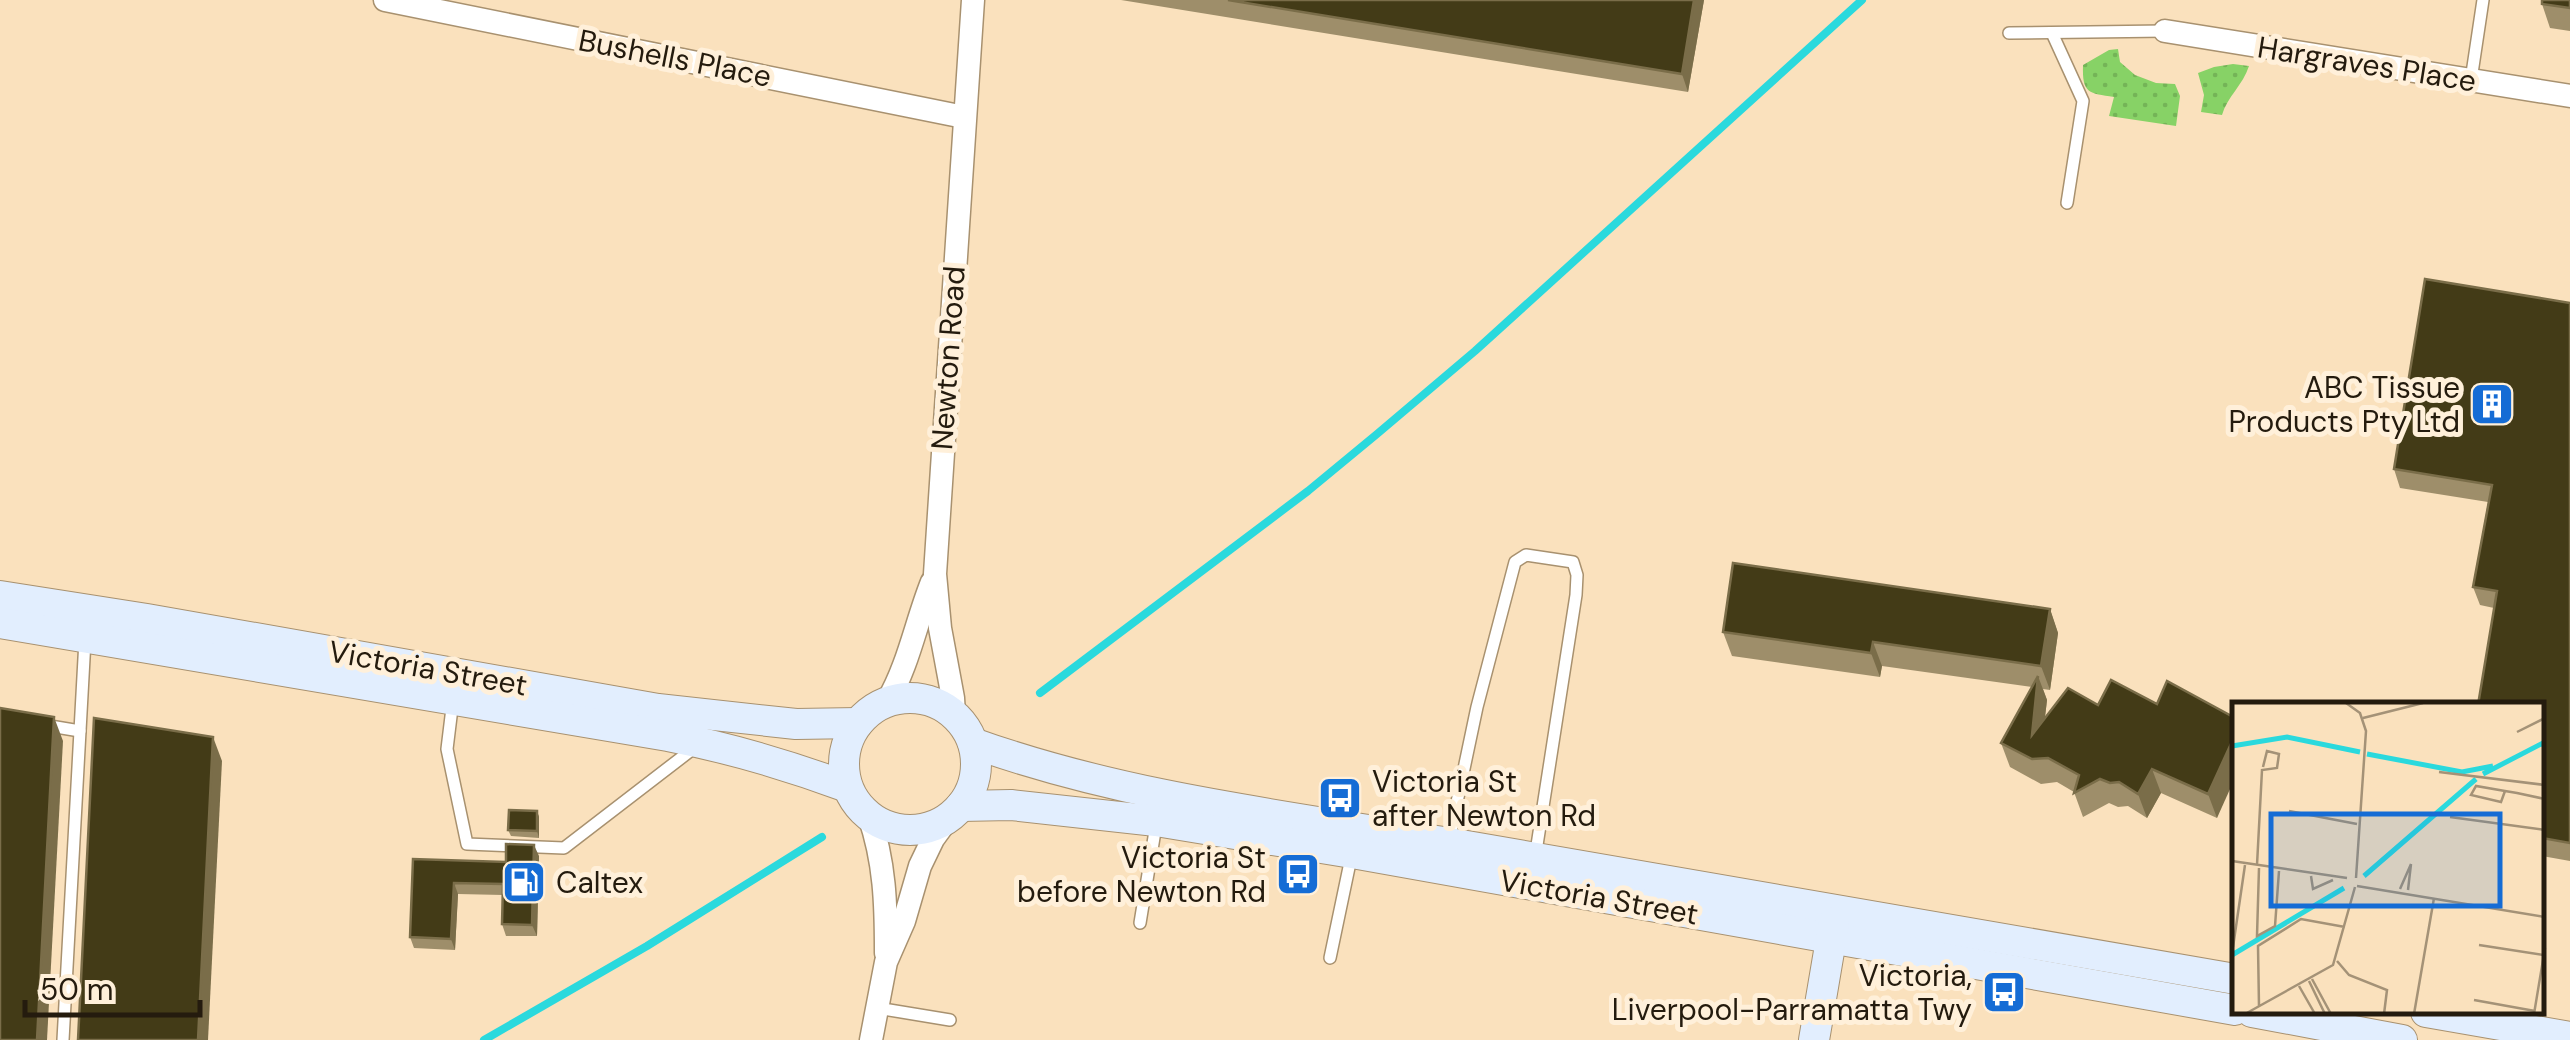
<svg xmlns="http://www.w3.org/2000/svg" width="2570" height="1040" viewBox="0 0 2570 1040" font-family="'DM Sans',sans-serif">
<style>
.grass{fill:url(#grass-dots)}
.lines{fill:none;stroke-linecap:round;stroke-linejoin:round}
.stream{stroke:#2ad9dd;stroke-width:8}
.lane-casing{stroke:#a8916f;stroke-width:14}
.street-casing{stroke:#a8916f;stroke-width:25}
.secondary-casing{stroke:#a8916f;stroke-width:32}
.lane{stroke:#fff;stroke-width:11}
.street{stroke:#fff;stroke-width:22}
.secondary{stroke:#e2eefe;stroke-width:30}
.wall{fill:#9e8e6a}
.shaded-wall{fill:#7a6d49}
.building{fill:#433b17;stroke:#7a6d49;stroke-width:2.5}
.labels{text-anchor:middle;dominant-baseline:central;stroke-width:10;stroke-linejoin:round;paint-order:stroke}
.street-label{font-size:30px;fill:#241b0e;stroke:#fff0da}
.poi-label{font-size:30px;fill:#241b0e;stroke:#fff0da;text-anchor:end}
.inset-river{fill:none;stroke:#2ad9dd;stroke-width:5}
.inset-road{fill:none;stroke:#a49277;stroke-width:2.5}
.view{fill:#156cd5;fill-opacity:0.15;stroke:#156cd5;stroke-width:5}
.inset-edge{fill:none;stroke:#241b0e;stroke-width:5}
</style>
<defs>
<pattern id="grass-dots" width="8" height="8" patternUnits="userSpaceOnUse" patternTransform="scale(2.5)"><rect width="8" height="8" fill="#87d266"/><path d="M2 2h.1M6 6h.1" fill="none" stroke="#74b457" stroke-width="1.8" stroke-linecap="round"/></pattern>
</defs>
<rect width="100%" height="100%" fill="#fae1bd"/>
<g class="grass">
<path d="M2118,49L2120,62L2135,75L2156,83L2175,84L2180,96L2176,126L2109,116L2114,97C2089,93 2082,94 2083,65L2109,50Z"/>
<path d="M2233,64L2249,66C2243,85 2227,97 2222,115L2201,112L2204,95L2198,73L2214,67Z"/>
</g>
<g class="lines">
<g class="stream">
<polyline points="1040,693 1308,491 1377,434 1475,351 1862,0"/>
<polyline points="484,1040 647,946 822,837"/>
</g>
<g class="lane-casing">
<g id="lane">
<polyline points="2009,33 2165,31"/>
<polyline points="2052,33 2083,101 2067,203"/>
<polyline points="2471,80 2483,0"/>
<polyline points="453,700 447,749 467,844 564,848 694,748"/>
<polyline points="44,725 80,731"/>
<polyline points="1449,840 1477,707 1515,562 1526,555 1573,562 1577,575 1576,595 1535,858"/>
<polyline points="1140,923 1156,825"/>
<polyline points="1330,958 1352,853"/>
<polyline points="877,1008 950,1020"/>
<polyline points="63,1040 85,640"/>
</g>
</g>
<g class="street-casing">
<g id="street">
<polyline points="385,0 964,117"/>
<polyline points="2165,31 2570,96"/>
<path d="M887,702C909,664 916,622 932,582"/>
<polyline points="954,715 953,698 940,628 935,574 973,0"/>
<path d="M869,816C885,862 886,905 886,953"/>
<polyline points="871,1040 886,962 904,921 920,866 933,839 949,817"/>
</g>
</g>
<g class="secondary-casing">
<g id="secondary">
<polyline points="0,596 147,619 658,709 796,724 858,723"/>
<path d="M0,623L668,736C730,748 788,765 847,787"/>
<circle cx="910" cy="764" r="66"/>
<path d="M973,743C1129,799 1297,817 1461,845C1719,889 1977,933 2235,979"/>
<polyline points="961,806 1011,805 1156,821 1352,853 2235,1010"/>
<polyline points="2252,1012 2402,1040"/>
<polyline points="2426,1012 2570,1037"/>
<polyline points="1814,1040 1834,922"/>
</g>
</g>
<use href="#lane" class="lane"/>
<use href="#street" class="street"/>
<use href="#secondary" class="secondary"/>
</g>
<g class="wall">
<polygon points="1121,0 1704,0 1688,92"/>
<polygon points="2570,0 2570,31 2550,28 2542,4"/>
<polygon points="2570,303 2570,861 2542,856 2542,705 2494,608 2480,605 2473,587 2488,502 2400,488 2394,469"/>
<polygon points="2050,609 2058,633 2050,690 2043,689 2047,700 2045,717 2098,705 2157,704 2235,718 2217,818 2161,793 2147,818 2128,806 2118,807 2109,803 2083,817 2074,792 2057,782 2041,784 2010,767 2001,743 2032,687 1882,666 1880,677 1732,656 1723,632"/>
<polygon points="537,811 539,817 539,838 511,836 508,830"/>
<polygon points="539,856 537,936 506,936 502,924 503,895 458,894 455,950 414,948 410,937 413,859 506,862"/>
</g>
<g class="shaded-wall">
<polygon points="1694,0 1704,0 1688,92 1682,74"/>
<polygon points="2050,609 2058,633 2050,690 2041,666"/>
<polygon points="1873,642 1882,666 1880,677 1871,653"/>
<polygon points="2038,676 2047,700 2040,759 2032,735"/>
<polygon points="54,717 63,741 47,1040 37,1040"/>
<polygon points="2235,735 2235,778 2217,818 2208,794"/>
<polygon points="213,737 222,761 208,1040 198,1040"/>
<polygon points="2152,769 2161,793 2147,818 2138,794"/>
<polygon points="537,811 539,817 539,838 537,831"/>
<polygon points="534,845 539,856 537,936 532,925"/>
<polygon points="454,883 458,894 455,950 451,939"/>
</g>
<g class="building">
<polygon points="1228,0 1694,0 1682,74"/>
<polygon points="2542,0 2570,0 2570,8 2542,4"/>
<polygon points="2425,279 2570,303 2570,843 2542,838 2542,705 2478,705 2497,591 2473,587 2492,485 2394,469"/>
<polygon points="1733,563 2050,609 2041,666 1873,642 1871,653 1723,632"/>
<polygon points="2038,676 2032,735 2068,688 2098,705 2111,680 2157,704 2167,681 2235,718 2235,735 2208,794 2152,769 2138,794 2119,782 2110,783 2100,779 2074,793 2079,775 2048,758 2032,759 2001,743"/>
<polygon points="0,708 54,717 37,1040 0,1040"/>
<polygon points="94,718 213,737 198,1040 78,1040"/>
<polygon points="509,810 537,811 537,831 508,830"/>
<polygon points="506,844 534,845 532,925 502,924 503,884 454,883 451,939 410,937 413,859 506,862"/>
</g>
<defs>
<g id="building-square" transform="scale(2.25)"><rect x="-9" y="-9" width="18" height="18" rx="4" fill="#156cd5" stroke="#fff0da"/><path d="M-4-6H4V6H1V3H-1V6H-4ZM-2.5-4.3h1.7v1.8h-1.7ZM.8-4.3h1.7v1.8H.8ZM-2.5-1h1.7V.8h-1.7ZM.8-1h1.7V.8H.8Z" fill="#fff"/></g>
<g id="bus-square" transform="scale(2.25)"><rect x="-9" y="-9" width="18" height="18" rx="4" fill="#156cd5" stroke="#fff0da"/><path d="M-5-6H5V4H4V6H2V4H-2V6H-4V4H-5ZM-3.5-4V0h7V-4ZM-3.5 1.2v1.5H-2V1.2ZM2 1.2v1.5H3.5V1.2Z" fill="#fff"/></g>
<g id="fuel-square" transform="scale(2.25)"><rect x="-9" y="-9" width="18" height="18" rx="4" fill="#156cd5" stroke="#fff0da"/><path d="M-5.5-6h7V0h2V4h1.3V-2.5L3-4.5l.8-.8L6-3V5H2.5V1h-1V6h-7ZM-4.2-4.7v3.2H.2V-4.7Z" fill="#fff"/></g>
</defs>
<g fill-rule="evenodd">
<use href="#building-square" x="2492" y="404"/>
<use href="#bus-square" x="1340" y="798"/>
<use href="#bus-square" x="1298" y="874"/>
<use href="#fuel-square" x="524" y="882"/>
<use href="#bus-square" x="2004" y="992"/>
</g>
<g class="labels">
<g class="street-label">
<text transform="translate(675 58) rotate(11)">Bushells Place</text>
<text transform="translate(2367 64) rotate(9)">Hargraves Place</text>
<text transform="translate(948 358) rotate(-86)">Newton Road</text>
<text transform="translate(428 668) rotate(10)">Victoria Street</text>
<text transform="translate(1599 897) rotate(10)">Victoria Street</text>
</g>
<g class="poi-label">
<text x="2460" y="387">ABC Tissue<tspan x="2460" dy="34">Products Pty Ltd</tspan></text>
<text x="1372" y="781" text-anchor="start">Victoria St<tspan x="1372" dy="34">after Newton Rd</tspan></text>
<text x="1266" y="857">Victoria St<tspan x="1266" dy="34">before Newton Rd</tspan></text>
<text x="556" y="882" text-anchor="start">Caltex</text>
<text x="1972" y="975">Victoria,<tspan x="1972" dy="34">Liverpool-Parramatta Twy</tspan></text>
</g>
</g>
<g transform="translate(2232 702)">
<rect width="312" height="312" fill="#fae1bd"/>
<path class="inset-river" d="M0,44L55,35L128,50M135,52L230,70L261,64M251,72L313,40M132,174L244,77M0,253L112,186"/>
<path class="inset-road" d="M114,1L128,11L134,29L124,176M131,16L191,1M285,30L313,16M207,70L313,83M273,89L269,100L239,93L244,84L273,89L285,91L313,97M57,109L125,122M218,115L313,128M0,159L115,176M25,163L30,68L45,66L47,52L35,49L31,65M27,166L25,234L43,224L47,169M79,174L81,187L101,178M125,184L313,215M168,187L179,162L176,188M247,243L311,253M1,245L13,163M105,259L117,273L155,288L152,312M80,277L99,312M77,279L93,312M67,284L83,312M242,298L303,309M27,304L26,244L69,217L113,225M13,312L101,263L123,185M182,312L202,196M302,312L313,246"/>
<path class="view" d="M39,112H268V204H39Z"/>
<rect width="312" height="312" class="inset-edge"/>
</g>
<path d="M25 1000v15h175v-15" fill="none" stroke="#241b0e" stroke-width="5"/>
<text x="40" y="1000" font-size="30" fill="#241b0e" stroke="#fff0da" stroke-width="8" paint-order="stroke">50 m</text>
</svg>
